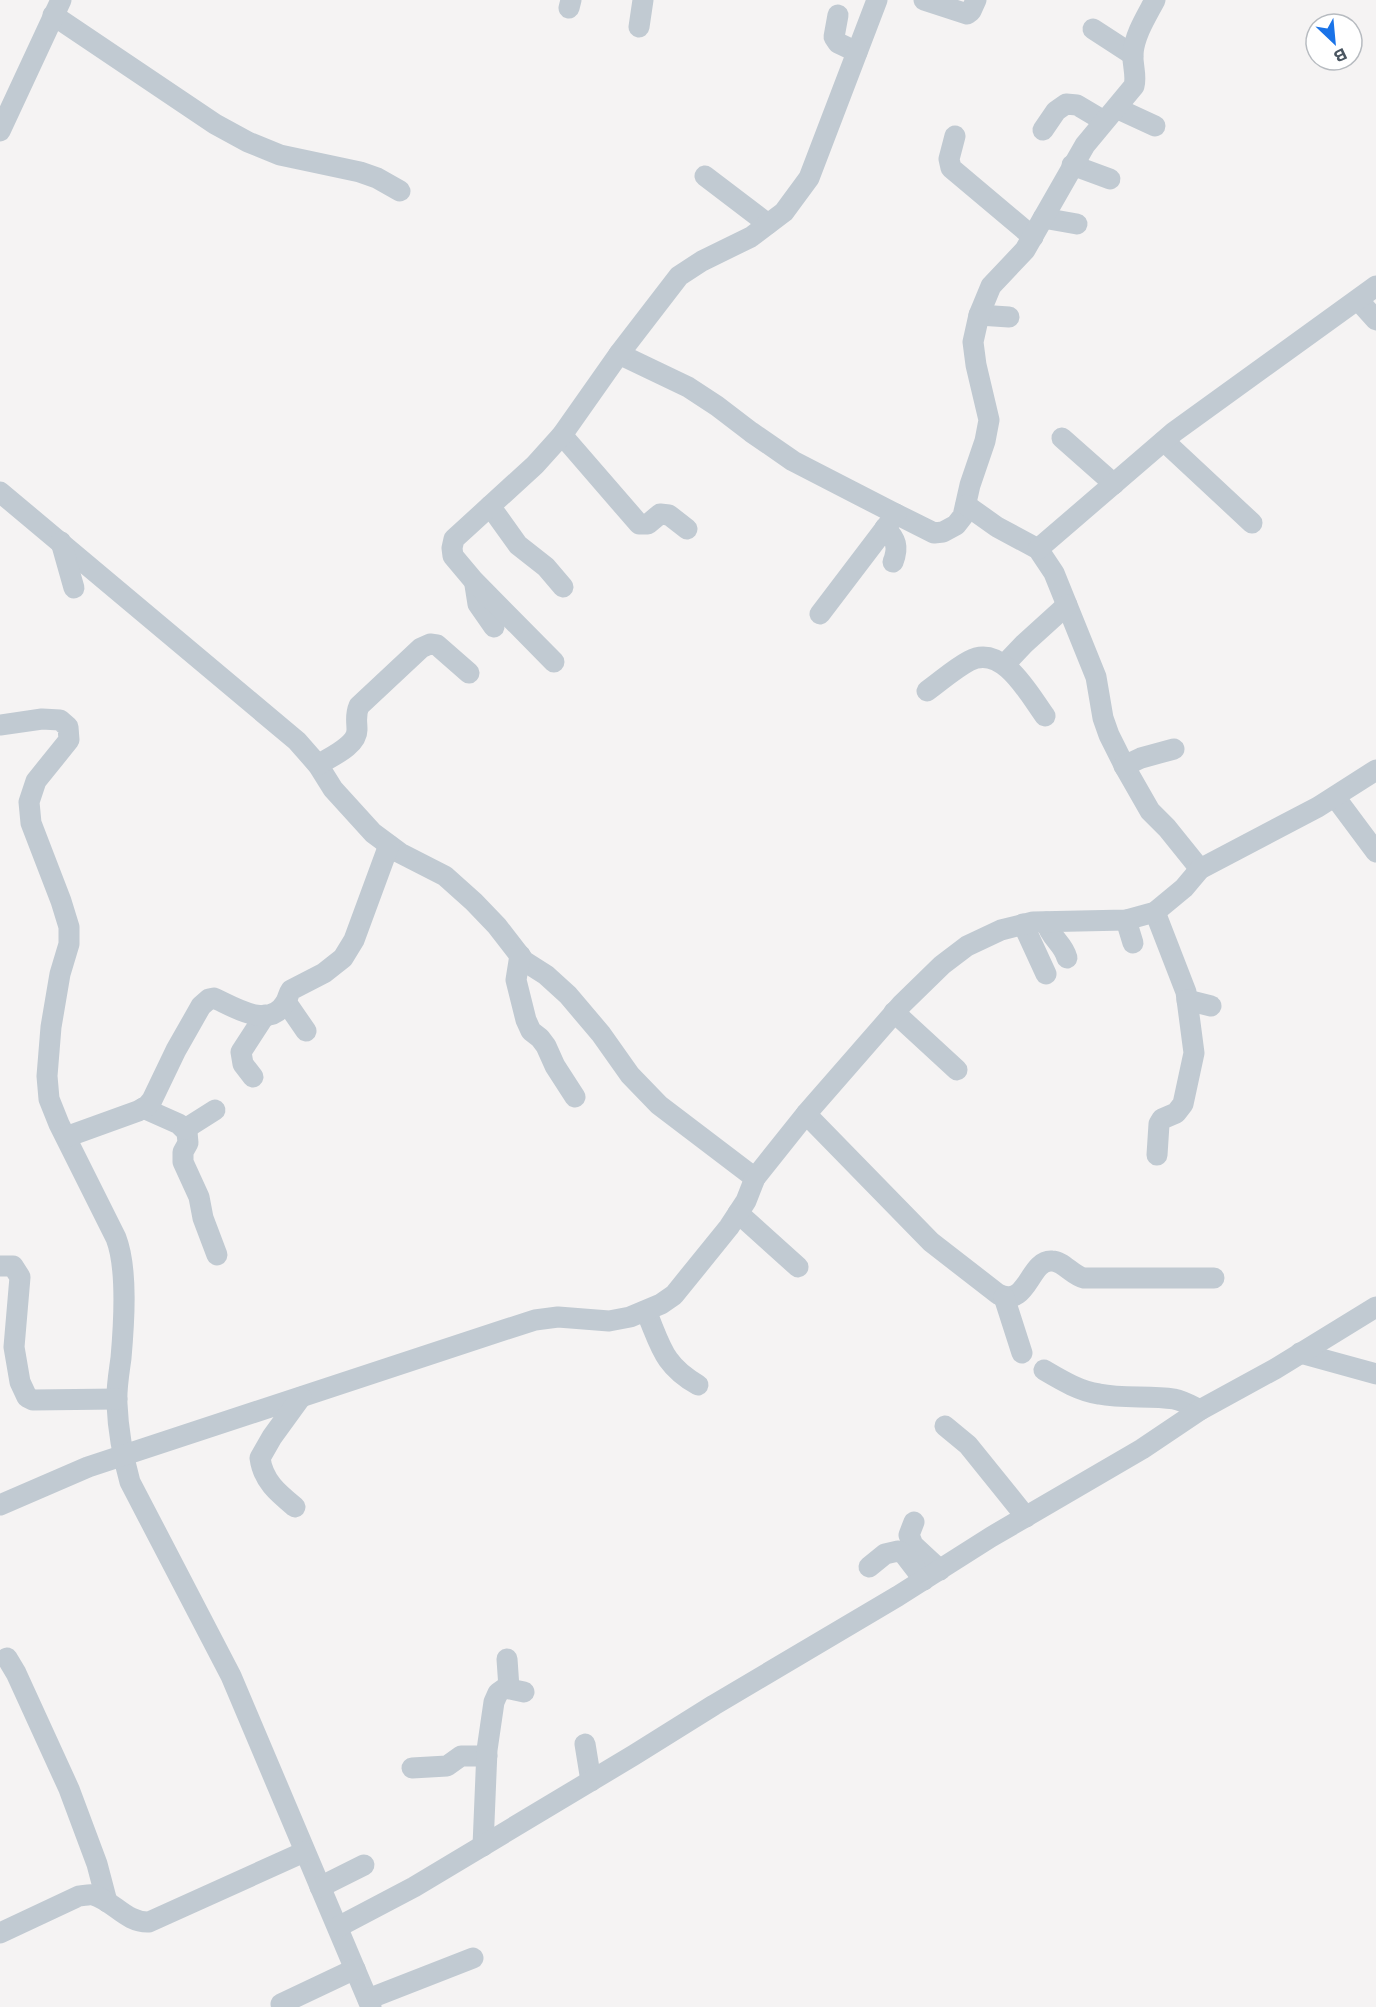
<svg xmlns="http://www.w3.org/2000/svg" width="1376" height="2007" viewBox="0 0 1376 2007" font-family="Montserrat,sans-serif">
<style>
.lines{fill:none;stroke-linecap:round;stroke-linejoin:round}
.minor{stroke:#c1cad2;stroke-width:21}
</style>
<rect width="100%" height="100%" fill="#f5f3f3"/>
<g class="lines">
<g class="minor">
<polyline points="924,0 967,14 971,11 976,0"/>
<polyline points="569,8 571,0"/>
<polyline points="53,15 215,124 248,142 280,155 360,172 377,178 400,191"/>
<polyline points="838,15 834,37 838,43 857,52"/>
<polyline points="639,27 643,0"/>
<polyline points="1093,29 1133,55"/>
<polyline points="1116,108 1155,126"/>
<polyline points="1043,130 1056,111 1066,104 1077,105 1104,121"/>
<polyline points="0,131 61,0"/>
<polyline points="955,136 949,159 951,168 1033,237"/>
<polyline points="1072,165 1110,179"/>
<polyline points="705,176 768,224"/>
<polyline points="1043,218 1077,224"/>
<polyline points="1358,300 1376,320"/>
<polyline points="979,315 1009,317"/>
<path d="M619,354L688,387L717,406L751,432L793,461L896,514L934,533L943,532L956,525L963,516L970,485L985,441L989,420L976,365L973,342L979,315L991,286L1025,250L1085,145L1134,86C1137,75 1132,65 1133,53C1135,34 1146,17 1155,0"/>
<polyline points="562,435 639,524 648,524 660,514 669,515 687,529"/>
<polyline points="1062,438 1114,484"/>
<polyline points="1164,441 1252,523"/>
<polyline points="0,492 297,741 318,765 333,789 373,833 400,853 445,876 474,902 497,926 524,961 546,975 568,995 601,1034 630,1075 659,1105 755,1178"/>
<polyline points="966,505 997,527 1038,549 1054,573 1096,677 1103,718 1109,735 1126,769 1150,811 1167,828 1200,869"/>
<polyline points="490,506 518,545 546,567 563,587"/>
<path d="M885,528C896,539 899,547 893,562"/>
<polyline points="61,542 74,588"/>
<polyline points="1038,549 1174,432 1376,286"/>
<polyline points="475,585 478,604 494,627"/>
<polyline points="820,614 896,514"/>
<polyline points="554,662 474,581 453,556 452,548 454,539 535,465 562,435 619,354 679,276 702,261 751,237 784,212 809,178 877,0"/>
<polyline points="1005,664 1024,644 1067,605"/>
<path d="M927,691C941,681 954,669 969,661C1002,643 1029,694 1045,716"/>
<path d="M0,725L42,719L60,720L68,727L69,740L36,781L29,802L31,823L61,901L69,927V944L60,974L51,1027L47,1076L49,1099L59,1124L116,1238C128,1269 124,1324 121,1358C119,1373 116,1389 117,1404C118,1430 123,1457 130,1482L231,1676L371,2007"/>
<path d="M318,765C330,757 357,746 357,730C357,721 355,715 359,706L421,648L430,644L437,645L469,673"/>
<polyline points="1124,766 1141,758 1174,749"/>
<polyline points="1335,797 1376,852"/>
<polyline points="1155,912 1186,992 1194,1053 1183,1104 1176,1113 1162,1119 1159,1124 1157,1155"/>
<polyline points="1126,920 1133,943"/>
<path d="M1046,922C1051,939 1063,943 1067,958"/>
<polyline points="1023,924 1046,974"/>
<polyline points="520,955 516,980 526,1020 531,1031 540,1038 546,1046 555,1066 575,1097"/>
<polyline points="1187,1000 1211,1006"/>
<polyline points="286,1002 306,1031"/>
<polyline points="894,1012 957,1070"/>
<polyline points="253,1077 243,1064 241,1052 265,1015"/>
<polyline points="143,1108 179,1124 187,1132 188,1143 183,1152 183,1162 199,1197 203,1218 217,1255"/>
<path d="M806,1114L931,1242L998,1294C1028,1309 1029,1259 1052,1261C1063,1261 1072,1275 1084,1278H1214"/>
<polyline points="185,1129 215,1110"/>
<path d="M66,1137L138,1111L147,1106L152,1100L176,1050L201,1006L209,999L214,998C234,1007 269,1030 285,1003C288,999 288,994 291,990L324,973L343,958L354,940L389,845"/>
<polyline points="738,1213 798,1267"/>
<polyline points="0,1266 13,1266 20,1277 14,1347 20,1382 27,1397 33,1400 117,1399"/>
<polyline points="1004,1297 1022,1353"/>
<path d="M646,1311C661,1346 663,1365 698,1385"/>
<polyline points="1300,1353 1376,1374"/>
<path d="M1044,1370C1061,1380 1079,1391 1099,1394C1124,1399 1150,1395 1174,1399C1184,1401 1192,1406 1200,1410"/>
<polyline points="945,1426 968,1445 1026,1517"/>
<polyline points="0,1505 88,1467 507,1329 535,1320 558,1317 609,1321 630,1317 661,1304 674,1295 729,1227 746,1201 755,1178 806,1114 902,1004 942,965 967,946 1001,930 1033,922 1126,920 1155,912 1184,888 1200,869 1318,807 1376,770"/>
<path d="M295,1507C278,1493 263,1481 260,1458L272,1437L301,1397"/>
<polyline points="914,1522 909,1535 913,1545 940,1570"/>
<polyline points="869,1567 885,1554 898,1551 904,1554 924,1580"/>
<polyline points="7,1658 16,1673 69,1789 97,1864 107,1902"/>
<polyline points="507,1659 509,1688"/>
<polyline points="585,1744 591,1781"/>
<polyline points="412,1768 447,1766 461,1756 487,1756"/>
<polyline points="483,1846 487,1750 494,1702 498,1693 505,1688 524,1692"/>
<polyline points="320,1887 364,1865"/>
<polyline points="338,1927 414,1887 634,1755 714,1705 898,1596 991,1537 1142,1449 1200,1410 1275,1369 1376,1307"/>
<path d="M0,1933L79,1896C83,1896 89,1894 93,1895C114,1901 126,1923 149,1922L304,1852"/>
<polyline points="368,1999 473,1958"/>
<polyline points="281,2004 355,1969"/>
</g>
</g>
<g transform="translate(1334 42) rotate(154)"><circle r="28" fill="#ffffff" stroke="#b7bbc0" stroke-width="1.5"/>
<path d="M0-4.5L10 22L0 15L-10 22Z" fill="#1a73e8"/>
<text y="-9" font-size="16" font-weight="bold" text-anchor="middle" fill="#4a5661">B</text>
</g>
</svg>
